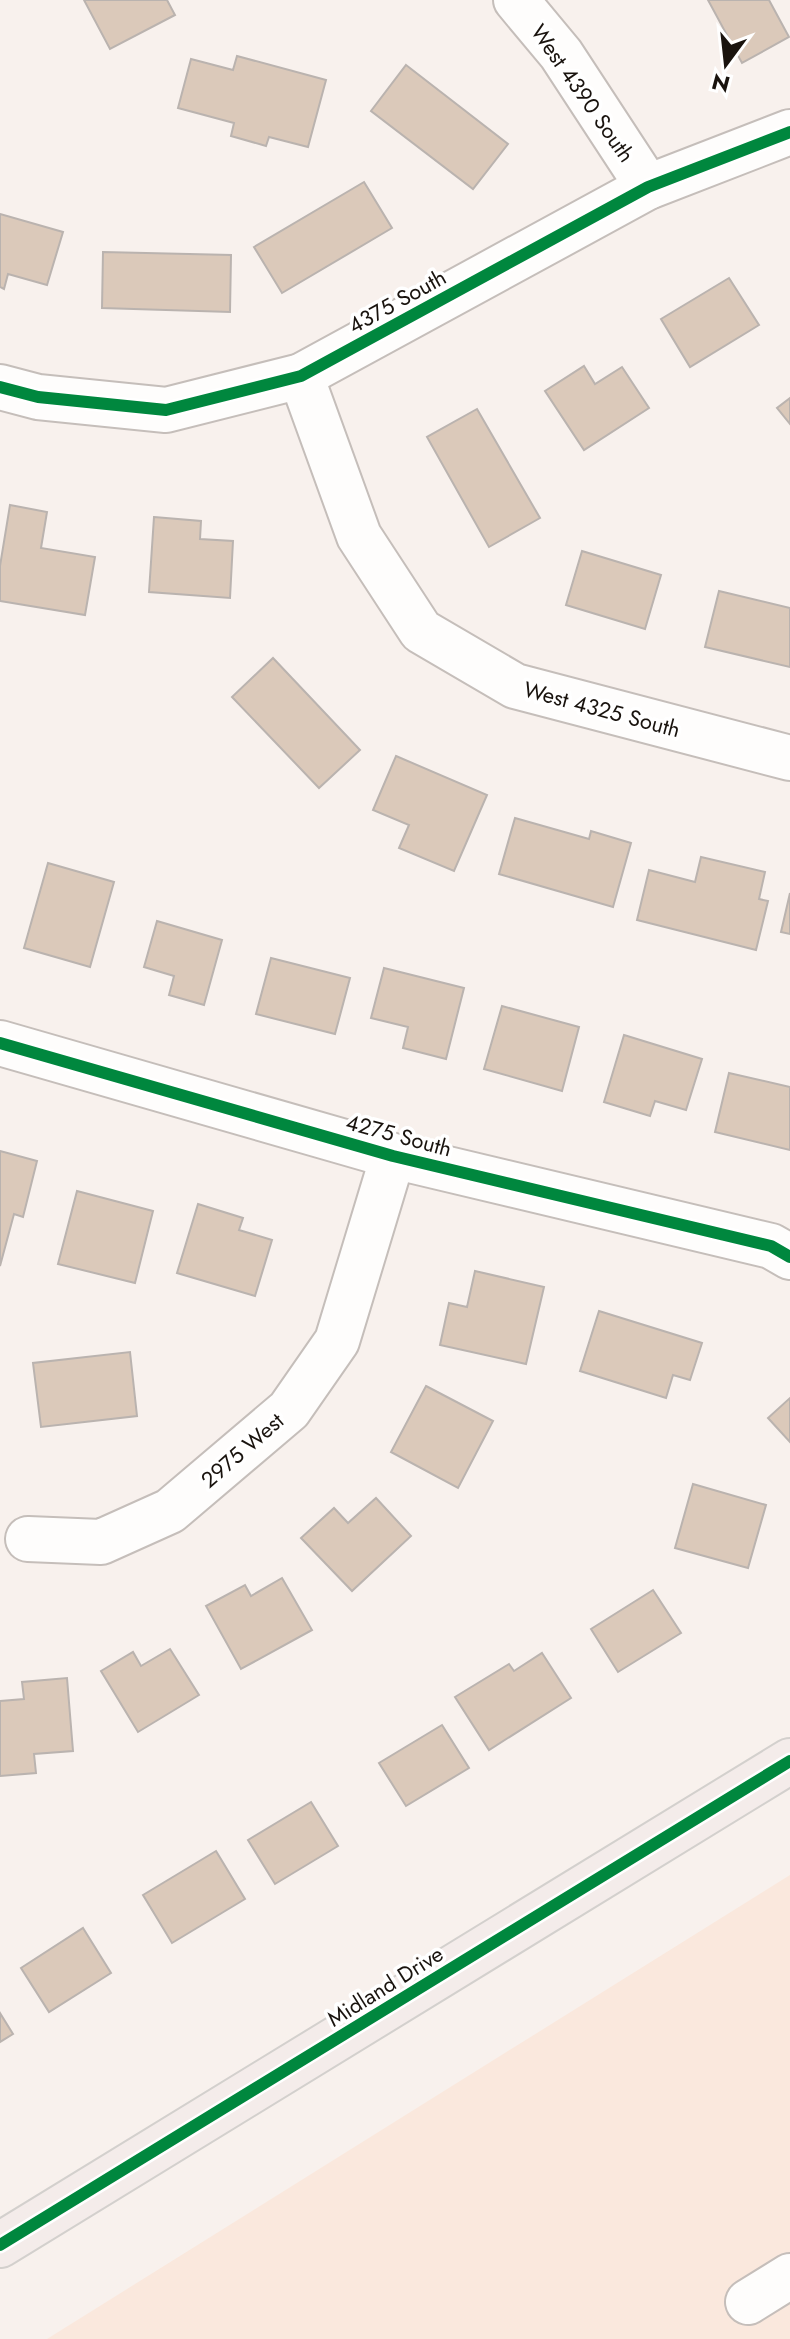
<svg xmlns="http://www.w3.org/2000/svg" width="790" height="2339" viewBox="0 0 790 2339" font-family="Jost,sans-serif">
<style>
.built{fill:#fae8dd}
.building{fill:#dbc9ba;stroke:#bab3af;stroke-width:2}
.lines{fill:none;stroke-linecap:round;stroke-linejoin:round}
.minor-casing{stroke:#c5beba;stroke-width:48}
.primary-casing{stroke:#d3d0cd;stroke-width:48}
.minor{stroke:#fefdfc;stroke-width:44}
.primary{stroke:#f4ecea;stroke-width:44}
.cycleway-casing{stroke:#fff;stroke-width:17}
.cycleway{stroke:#00873e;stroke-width:12}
.labels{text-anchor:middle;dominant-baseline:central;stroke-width:7;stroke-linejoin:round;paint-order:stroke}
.street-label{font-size:22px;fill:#19130e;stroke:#fff}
</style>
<rect width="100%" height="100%" fill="#f8f1ed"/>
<polygon class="built" points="790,1875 790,2339 47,2339"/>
<g class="building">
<polygon points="84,0 167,0 175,15 110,49"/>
<polygon points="708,0 769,0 789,37 742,63"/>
<polygon points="237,56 326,80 308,147 269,137 266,146 231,136 234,123 178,108 191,59 233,70"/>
<polygon points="406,65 508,144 473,189 371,111"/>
<polygon points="364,182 392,228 282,293 254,247"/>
<polygon points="0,214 63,232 47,285 8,274 4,289 0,287"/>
<polygon points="103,252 231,255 230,312 102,308"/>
<polygon points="729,278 759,325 690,367 661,319"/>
<polygon points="584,366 595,384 622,367 649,408 584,450 545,391"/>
<polygon points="790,398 790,424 777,408"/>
<polygon points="477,409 540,518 489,547 427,437"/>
<polygon points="10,505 47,512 41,548 95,557 85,615 0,601 0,566"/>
<polygon points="154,517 201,521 200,539 233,541 230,598 149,592"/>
<polygon points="582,551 661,575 645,629 566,605"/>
<polygon points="719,591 790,608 790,667 705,647"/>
<polygon points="273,658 360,750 319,788 232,697"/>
<polygon points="396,756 487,795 454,871 399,848 409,825 373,810"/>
<polygon points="515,818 589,839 591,831 631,843 613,907 499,874"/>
<polygon points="701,857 765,872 759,899 768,901 756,950 637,920 649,870 695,882"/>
<polygon points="48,863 114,882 90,967 24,948"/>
<polygon points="790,893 790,934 781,932"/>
<polygon points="157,921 222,940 204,1005 169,995 174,976 144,967"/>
<polygon points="271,958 350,978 335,1034 256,1014"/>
<polygon points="384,968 464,988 446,1059 403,1048 408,1027 371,1018"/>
<polygon points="502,1006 579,1027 562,1091 484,1069"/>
<polygon points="624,1035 702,1059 686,1110 655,1101 650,1116 604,1102"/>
<polygon points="729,1073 790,1087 790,1150 715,1132"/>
<polygon points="0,1151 37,1161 23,1217 14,1214 0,1266"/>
<polygon points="77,1191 153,1211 135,1283 58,1264"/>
<polygon points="198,1204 243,1218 239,1230 272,1240 255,1296 177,1273"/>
<polygon points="475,1271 544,1287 526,1364 440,1345 449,1303 467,1307"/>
<polygon points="599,1311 702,1343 690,1380 673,1375 666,1398 580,1371"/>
<polygon points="130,1352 137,1416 41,1427 33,1363"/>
<polygon points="426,1386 493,1421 458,1488 391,1452"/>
<polygon points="790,1398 790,1442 768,1418"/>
<polygon points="693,1484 766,1505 748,1568 675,1548"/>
<polygon points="376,1498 411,1536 352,1591 301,1538 334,1508 348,1523"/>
<polygon points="282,1578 312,1630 241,1669 206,1606 245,1585 251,1596"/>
<polygon points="653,1590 681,1633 618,1672 591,1629"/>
<polygon points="170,1649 199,1695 138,1732 101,1671 133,1652 141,1666"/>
<polygon points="542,1653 571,1698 489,1750 455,1697 509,1664 514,1671"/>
<polygon points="67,1678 73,1751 34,1754 36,1773 0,1776 0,1701 24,1699 22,1682"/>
<polygon points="442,1725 469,1768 406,1806 379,1763"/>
<polygon points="311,1802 338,1846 275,1884 248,1840"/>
<polygon points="216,1851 245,1899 172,1943 143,1895"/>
<polygon points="83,1928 111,1973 49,2012 21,1968"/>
<polygon points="0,2013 13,2034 0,2042"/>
</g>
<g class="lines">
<g class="minor-casing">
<g id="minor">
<polyline points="516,0 561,54 648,187"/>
<polyline points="301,376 359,536 421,631 515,686 790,758"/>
<polyline points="0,387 38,397 166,410 301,376 648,187 790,132"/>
<polyline points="0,1043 393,1156 771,1246 790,1257"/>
<polyline points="28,1539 101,1542 170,1511 289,1410 337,1341 393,1156"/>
<polyline points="748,2302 790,2276"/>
</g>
</g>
<g class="primary-casing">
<polyline id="primary" points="0,2245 790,1761"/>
</g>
<use href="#minor" class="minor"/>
<use href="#primary" class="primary"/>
<g class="cycleway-casing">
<g id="cycleway">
<polyline points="0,387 38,397 166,410 301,376 648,187 790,132"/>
<polyline points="0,1043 393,1156 771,1246 790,1257"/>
<polyline points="0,2245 790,1761"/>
</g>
</g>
<use href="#cycleway" class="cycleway"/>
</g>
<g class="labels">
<g class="street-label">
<text transform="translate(583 93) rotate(55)">West 4390 South</text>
<text transform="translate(397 301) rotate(-29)">4375 South</text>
<text transform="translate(602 709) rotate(15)">West 4325 South</text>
<text transform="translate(399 1135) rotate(15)">4275 South</text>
<text transform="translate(242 1450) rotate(-41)">2975 West</text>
<text transform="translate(385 1986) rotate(-32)">Midland Drive</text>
</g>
</g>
<g transform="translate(726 64) rotate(195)" stroke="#ffffff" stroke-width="6" paint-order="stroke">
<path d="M0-6L14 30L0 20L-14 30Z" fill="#19130e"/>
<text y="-12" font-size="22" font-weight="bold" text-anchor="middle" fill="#19130e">N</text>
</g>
</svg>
